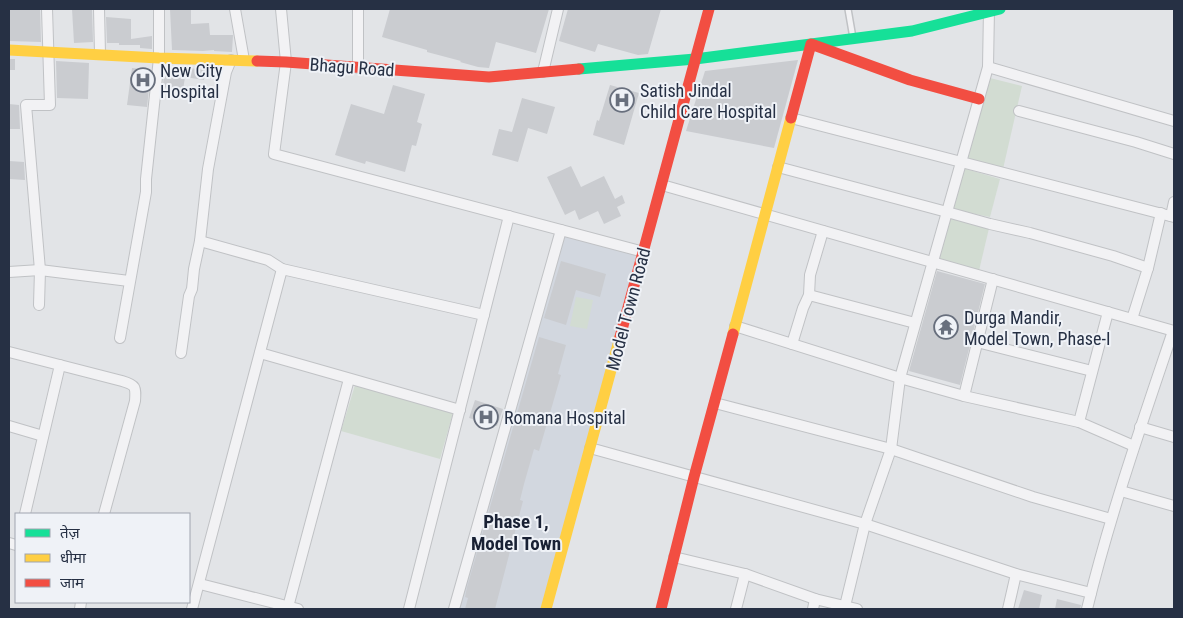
<svg xmlns="http://www.w3.org/2000/svg" width="1183" height="618" viewBox="0 0 1183 618" font-family="'Roboto Condensed','Noto Sans Devanagari',sans-serif">
<style>
.built{fill:#d2d7df}
.green{fill:#d2dcd2}
.building{fill:#caccd0}
.lines{fill:none;stroke-linecap:round;stroke-linejoin:round}
.lane-casing{stroke:#c0c2c5;stroke-width:8}
.street-casing{stroke:#c0c2c5;stroke-width:12}
.lane{stroke:#f2f2f4;stroke-width:5}
.street{stroke:#f2f2f4;stroke-width:10}
.fast{stroke:#16e098;stroke-width:11}
.slow{stroke:#ffcf43;stroke-width:11}
.jam{stroke:#f24e42;stroke-width:11}
.labels{text-anchor:middle;dominant-baseline:central;stroke-width:4;stroke-linejoin:round;paint-order:stroke}
.street-label{font-size:18px;fill:#263044;stroke:#eff2f7}
.poi-label{font-size:18px;fill:#263044;stroke:#eff2f7;text-anchor:start}
.neighbourhood-label{font-size:19px;font-weight:bold;fill:#192134;stroke:#eff2f7}
</style>
<rect width="100%" height="100%" fill="#e2e4e7"/>
<polygon class="built" points="561,230 644,252 546,609 454,609"/>
<g class="green">
<polygon points="990,78 1022,86 1003,169 965,160"/>
<polygon points="963,168 1000,179 990,217 951,209"/>
<polygon points="947,212 990,224 978,275 932,264"/>
<polygon points="576,297 593,300 587,329 570,326"/>
<polygon points="355,385 453,413 440,459 341,431"/>
</g>
<g class="building">
<polygon points="9,9 40,9 41,42 9,41"/>
<polygon points="72,9 92,9 93,42 74,43"/>
<polygon points="170,9 191,9 191,24 209,23 210,35 233,35 232,52 214,51 214,50 203,51 172,50"/>
<polygon points="390,9 549,9 536,53 496,42 489,68 478,67 460,62 461,61 427,52 427,50 382,37"/>
<polygon points="568,9 661,9 648,54 638,55 598,44 595,52 559,41"/>
<polygon points="106,17 131,19 131,39 152,36 152,49 140,48 140,45 119,45 119,43 107,43"/>
<rect x="9" y="59" width="6" height="11"/>
<polygon points="798,60 774,148 686,131 705,71"/>
<polygon points="56,61 89,63 88,99 57,98"/>
<polygon points="166,67 190,68 205,70 204,80 185,77 183,90 163,87 164,72 165,72"/>
<polygon points="132,68 151,70 147,107 127,105"/>
<polygon points="393,85 425,94 417,122 422,124 416,146 412,145 405,172 366,161 365,164 335,155 351,104 384,114"/>
<polygon points="610,85 639,93 624,145 593,135 597,120 599,121"/>
<polygon points="522,98 555,107 547,134 528,128 518,162 492,155 499,129 512,132"/>
<polygon points="9,104 19,105 20,129 9,129"/>
<polygon points="9,161 24,162 25,180 9,179"/>
<polygon points="571,166 581,187 604,176 615,199 622,195 625,203 617,207 621,216 604,224 598,211 579,220 575,210 565,215 547,177"/>
<polygon points="561,261 606,274 600,297 576,290 566,325 544,318"/>
<polygon points="937,271 985,284 960,385 909,371"/>
<polygon points="539,337 566,345 558,374 561,375 539,451 534,449 524,484 520,500 523,501 495,609 465,609 468,598 465,597 467,587"/>
<polygon points="475,400 503,409 497,426 469,418"/>
<polygon points="1024,590 1042,595 1039,609 1018,609"/>
<polygon points="1057,599 1081,605 1080,609 1055,609"/>
</g>
<g class="lines">
<g class="lane-casing">
<polyline id="lane" points="848,9 853,38"/>
</g>
<g class="street-casing">
<g id="street">
<polyline points="99,9 100,54"/>
<polyline points="235,9 244,60"/>
<polyline points="281,9 286,62 274,154 644,252"/>
<polyline points="358,9 358,68"/>
<polyline points="988,67 1174,121"/>
<polyline points="543,72 558,9"/>
<polyline points="1019,111 1136,142 1174,154"/>
<polyline points="791,118 1174,217"/>
<polyline points="778,167 947,212 990,224 1030,233 1113,256 1148,268 1132,319"/>
<polyline points="662,185 1174,331"/>
<polyline points="1171,216 1174,202"/>
<polyline points="200,241 268,260 282,269"/>
<polyline points="1148,268 1161,213"/>
<polyline points="9,272 40,270 129,281"/>
<polyline points="809,295 915,323"/>
<polyline points="39,305 40,270 26,105 50,105 47,9"/>
<polyline points="735,326 900,378 964,396 1079,422 1134,446"/>
<polyline points="120,338 146,192 146,179 159,58 159,9"/>
<polyline points="977,342 1092,371"/>
<polyline points="792,344 803,308 809,295 810,275 823,231"/>
<path d="M9,352L122,381C136,385 136,387 135,401L104,514"/>
<polyline points="181,353 189,296 192,289 194,269 200,241 208,169 226,72 231,60"/>
<polyline points="260,353 460,410"/>
<polyline points="964,396 993,279"/>
<polyline points="715,403 891,449 1033,497 1111,519"/>
<polyline points="1079,422 1108,312"/>
<polyline points="9,426 43,436"/>
<polyline points="1140,427 1174,437"/>
<polyline points="590,448 865,524 1016,574 1091,593"/>
<polyline points="1121,491 1174,506"/>
<polyline points="25,514 60,365"/>
<polyline points="9,543 16,545"/>
<polyline points="674,557 745,574 815,599 857,609"/>
<polyline points="200,584 298,609"/>
<polyline points="845,606 865,524 891,449 900,378 988,67 989,9"/>
<polyline points="288,607 349,379"/>
<polyline points="80,609 81,602"/>
<polyline points="192,609 282,269 484,315"/>
<polyline points="409,609 509,216"/>
<polyline points="454,609 561,230"/>
<polyline points="736,609 745,574"/>
<polyline points="813,609 815,599"/>
<polyline points="1008,609 1016,574"/>
<path d="M1087,609C1110,515 1142,423 1173,331"/>
</g>
</g>
<use href="#lane" class="lane"/>
<use href="#street" class="street"/>
<polyline class="fast" points="579,69 695,59 912,31 1000,9"/>
<g class="slow">
<polyline points="9,50 159,58 257,61"/>
<polyline points="733,334 791,118"/>
<polyline points="546,609 620,337"/>
</g>
<g class="jam">
<polyline points="257,61 286,62 489,77 579,69"/>
<polyline points="791,118 811,44 910,80 979,99"/>
<polyline points="620,337 709,9"/>
<polyline points="661,609 694,477 733,334"/>
</g>
</g>
<defs>
<g id="hospital-ring" transform="scale(1.25)"><circle r="9.5" fill="#eff2f7" stroke="#686f7d" stroke-width="1.5"/><path d="M-5-5h3v3.5h4V-5h3V5h-3V1.5h-4V5h-3Z" fill="#686f7d"/></g>
<g id="temple-ring" transform="scale(1.25)"><circle r="9.5" fill="#eff2f7" stroke="#686f7d" stroke-width="1.5"/><path d="M0-6L5-2H3V0L6.5 2.5H4V6H1.5V3h-3V6H-4V2.5H-6.5L-3 0V-2H-5Z" fill="#686f7d"/></g>
</defs>
<g fill-rule="evenodd">
<use href="#hospital-ring" x="143" y="80"/>
<use href="#hospital-ring" x="622" y="100"/>
<use href="#temple-ring" x="946" y="327"/>
<use href="#hospital-ring" x="486" y="417"/>
</g>
<g class="labels">
<g class="street-label">
<text transform="translate(352 67) rotate(4)">Bhagu Road</text>
<text transform="translate(628 309) rotate(-75)">Model Town Road</text>
</g>
<g class="poi-label">
<text x="160" y="70">New City<tspan x="160" dy="21">Hospital</tspan></text>
<text x="640" y="90">Satish Jindal<tspan x="640" dy="21">Child Care Hospital</tspan></text>
<text x="964" y="317">Durga Mandir,<tspan x="964" dy="21">Model Town, Phase-I</tspan></text>
<text x="504" y="417">Romana Hospital</text>
</g>
<g class="neighbourhood-label">
<text x="516" y="521">Phase 1,<tspan x="516" dy="22">Model Town</tspan></text>
</g>
</g>
<rect width="1183" height="618" fill="none" stroke="#263044" stroke-width="20"/>
<rect x="15" y="513" width="175" height="90" fill="#eff2f7" stroke="#9fa4af"/>
<rect x="25" y="529" width="25" height="8" fill="#16e098" stroke="#9fa4af"/>
<text x="60" y="538" font-size="15" fill="#263044">तेज़</text>
<rect x="25" y="554" width="25" height="8" fill="#ffcf43" stroke="#9fa4af"/>
<text x="60" y="563" font-size="15" fill="#263044">धीमा</text>
<rect x="25" y="579" width="25" height="8" fill="#f24e42" stroke="#9fa4af"/>
<text x="60" y="588" font-size="15" fill="#263044">जाम</text>
</svg>
